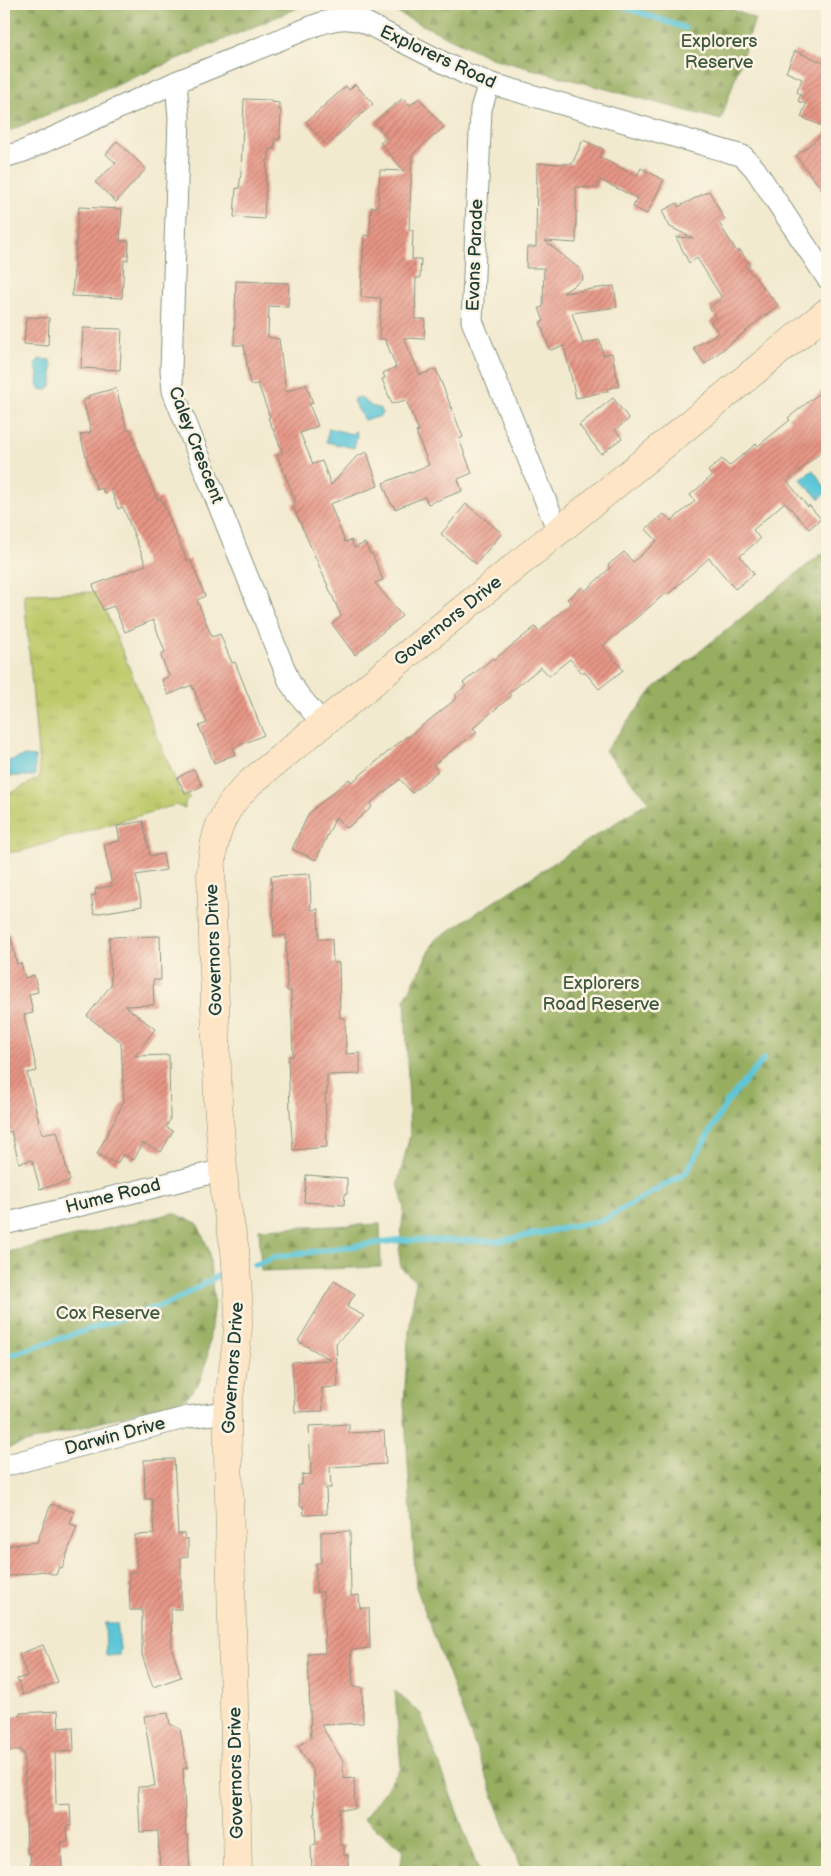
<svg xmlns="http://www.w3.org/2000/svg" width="831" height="1876" viewBox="0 0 831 1876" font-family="'Balsamiq Sans',sans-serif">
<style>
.grass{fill:url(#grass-tufts);stroke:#6f8450}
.forest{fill:url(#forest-firs);stroke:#5b764a}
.water{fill:#5cc6d8;stroke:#3e8286}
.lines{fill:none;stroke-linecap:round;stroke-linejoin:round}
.stream{stroke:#5cc6d8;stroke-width:6}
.building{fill:url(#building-hatch)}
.minor-casing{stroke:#889482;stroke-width:23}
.secondary-casing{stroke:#889482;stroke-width:29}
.minor{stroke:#fff;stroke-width:21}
.secondary{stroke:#fde5c5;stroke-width:28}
.labels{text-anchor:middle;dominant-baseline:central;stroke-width:5;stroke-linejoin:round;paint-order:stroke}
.park-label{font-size:18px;fill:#3f593f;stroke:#fcf5e5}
.street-label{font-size:18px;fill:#1f3d34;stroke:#fcf5e5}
</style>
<defs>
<pattern id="grass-tufts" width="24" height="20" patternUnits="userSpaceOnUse" patternTransform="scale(1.25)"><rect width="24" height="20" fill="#bfca6c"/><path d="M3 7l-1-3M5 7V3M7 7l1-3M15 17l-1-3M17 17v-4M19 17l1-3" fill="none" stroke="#a4ae5e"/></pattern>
<pattern id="forest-firs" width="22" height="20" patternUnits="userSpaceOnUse" patternTransform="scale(1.25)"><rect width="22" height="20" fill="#97ae60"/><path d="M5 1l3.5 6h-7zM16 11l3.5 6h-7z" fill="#7b8f50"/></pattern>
<pattern id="building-hatch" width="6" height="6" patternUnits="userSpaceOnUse" patternTransform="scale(1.25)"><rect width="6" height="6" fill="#e79686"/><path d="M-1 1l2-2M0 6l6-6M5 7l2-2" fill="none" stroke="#bb7c6e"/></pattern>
</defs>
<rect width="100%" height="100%" fill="#fcf5e5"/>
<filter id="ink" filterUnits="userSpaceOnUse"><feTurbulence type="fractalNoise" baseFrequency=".02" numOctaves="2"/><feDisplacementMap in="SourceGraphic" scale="10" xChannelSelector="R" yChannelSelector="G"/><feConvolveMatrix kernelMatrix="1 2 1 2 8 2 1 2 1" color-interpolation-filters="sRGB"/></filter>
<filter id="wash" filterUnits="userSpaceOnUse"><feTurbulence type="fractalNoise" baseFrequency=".0096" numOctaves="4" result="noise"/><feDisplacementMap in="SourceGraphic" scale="20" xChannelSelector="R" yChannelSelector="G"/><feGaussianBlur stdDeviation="1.12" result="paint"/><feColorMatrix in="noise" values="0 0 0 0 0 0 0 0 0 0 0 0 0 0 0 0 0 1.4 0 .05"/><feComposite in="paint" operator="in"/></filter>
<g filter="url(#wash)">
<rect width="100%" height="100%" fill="#f2eacf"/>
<polygon class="grass" points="98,592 181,794 190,797 185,802 185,808 175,805 21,851 4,853 4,797 40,777 24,594"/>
<g class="forest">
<polygon points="4,4 307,4 4,133"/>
<polygon points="379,4 720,4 755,19 721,120 491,58"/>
<polygon points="827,552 827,754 823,805 827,812 827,1872 522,1872 416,1587 404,1403 408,1340 416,1281 401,1268 399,1253 404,1207 398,1183 410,1135 405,999 435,940 649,801 605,751 653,689 821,554"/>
<polygon points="173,1213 197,1223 209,1250 214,1302 207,1359 199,1383 185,1399 4,1449 4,1253"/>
<polygon points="380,1224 381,1267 261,1271 259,1229"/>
<polygon points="395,1691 421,1714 479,1872 400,1872 403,1849 364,1819 401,1768"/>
</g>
<g class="water">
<polygon points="41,359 50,360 52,364 52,385 47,390 39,389 37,383 38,373 35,366 38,360"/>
<polygon points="360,397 371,406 381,409 382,414 378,417 364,420 353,401 355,398"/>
<polygon points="329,428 351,434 356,431 357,436 354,448 326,442"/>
<polygon points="813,470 827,490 820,499 807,487 801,479"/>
<polygon points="24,756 35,757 35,776 9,776 9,761"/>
<polygon points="105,1623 117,1623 120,1648 119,1655 106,1656"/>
</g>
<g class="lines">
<g class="stream">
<polyline points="615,4 685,28"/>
<polyline points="255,1265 275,1257 399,1240 500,1241 604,1220 686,1173 727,1102 764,1059"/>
<polyline points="4,1357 172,1302 221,1274"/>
</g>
</g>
<g id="blocks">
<g class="building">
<polygon points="795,51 827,64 827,128 801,117 806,104 798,101 801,94 797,92 802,79 786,72"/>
<polygon points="355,84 373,104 327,145 306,122 346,86 349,90"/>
<polygon points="403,98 410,105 419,98 444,127 412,155 409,230 413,230 412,259 421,259 420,278 416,278 415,319 425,319 424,339 404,338 420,375 436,369 463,437 459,439 472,473 458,479 462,491 428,504 425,497 395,509 393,504 391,504 383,483 429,465 416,432 419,431 406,400 392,404 382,379 385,378 383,373 396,367 385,339 379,339 381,298 361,297 364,235 370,236 371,207 378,207 380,170 404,171 380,143 387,137 374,122"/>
<polygon points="244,99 271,100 271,102 279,103 279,110 281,110 280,139 275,139 274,149 269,149 269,160 267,160 264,219 234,217 236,188 239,189 241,173"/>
<polygon points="827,131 827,196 796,156"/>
<polygon points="583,140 603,149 599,157 637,176 641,168 664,180 647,214 633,207 637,198 600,180 597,188 576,187 576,243 545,241 581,270 583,279 563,293 614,286 617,307 572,313 583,344 600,340 603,355 612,353 619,386 606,389 608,391 576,398 564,346 550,350 540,322 544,321 539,308 543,307 544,268 526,268 527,247 536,247 537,163 572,164"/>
<polygon points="117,141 146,169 116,202 95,182 116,163 106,154"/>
<polygon points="709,191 725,220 719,223 737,252 740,250 750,265 746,267 778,305 705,364 693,348 719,333 710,322 716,317 709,308 722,298 697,258 689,263 676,237 693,238 670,227 662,211 677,203 678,207"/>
<polygon points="79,207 122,209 120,241 129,241 128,260 124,260 122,298 72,296"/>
<polygon points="236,281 289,283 288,307 269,306 268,337 279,339 286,392 306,384 313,403 309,404 318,426 300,433 313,464 322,461 331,485 357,456 367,452 378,486 330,504 345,542 351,540 354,548 365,543 370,554 372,553 383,580 375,583 402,616 355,655 332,624 341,616 292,504 296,502 277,455 283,452 268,418 270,417 258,384 250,385 244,345 234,345"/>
<polygon points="26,317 49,318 48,346 24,344"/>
<polygon points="83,328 122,329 120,370 81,368"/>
<polygon points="827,387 827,447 787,481 808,507 809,505 821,519 809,529 785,502 754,529 753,530 760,539 740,556 754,574 735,589 709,558 667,595 666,593 603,646 623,670 599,689 584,671 582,673 570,659 549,676 541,667 509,693 511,696 473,728 477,732 433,765 438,771 412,793 400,779 370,804 372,807 347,828 346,827 345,828 336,817 316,860 292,849 309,813 349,779 352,782 407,736 408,737 457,698 455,695 466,686 463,683 493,658 494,660 535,627 539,632 571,603 567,599 582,587 585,591 610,568 608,565 624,552 633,562 657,541 646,529 664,514 671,521 695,501 690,495 712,476 708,471 722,459 729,466 756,444 758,446 790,420 788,418"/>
<polygon points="116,388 127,430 130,429 157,499 161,498 187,561 190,559 205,596 197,600 212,637 220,634 232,663 235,662 264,735 233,748 236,754 214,763 199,726 207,723 192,685 168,695 162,680 169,676 160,654 165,652 153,620 125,632 114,606 103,610 93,585 146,565 123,507 118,509 111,490 104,493 102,488 97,490 90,470 80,435 91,432 83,400 89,398 88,396"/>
<polygon points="613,398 629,419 615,430 622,438 601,454 579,425"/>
<polygon points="466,504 502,533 476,564 441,534"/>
<polygon points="194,769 202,786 186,794 177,778"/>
<polygon points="143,821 150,856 163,854 166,870 136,875 142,906 94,914 91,896 96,895 95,889 112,886 104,844 120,841 117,826"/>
<polygon points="310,874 311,910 318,909 319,939 332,939 333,963 339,963 340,1018 345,1018 346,1054 360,1053 360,1074 327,1075 327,1094 325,1094 327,1147 293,1150 290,1112 288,1056 293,1056 291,991 287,991 286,935 274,936 271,876"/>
<polygon points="10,934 17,964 21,963 25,978 34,975 38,992 29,994 33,1013 24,1015 37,1071 27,1073 42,1134 57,1131 70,1181 40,1189 32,1160 19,1163 11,1131 4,1133 4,935"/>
<polygon points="160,936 161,980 153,980 154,1005 125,1006 155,1029 135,1056 169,1055 170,1120 166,1127 173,1131 161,1152 143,1143 134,1160 123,1154 117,1164 97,1154 124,1101 121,1042 87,1016 111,985 109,937"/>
<polygon points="306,1175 347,1178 347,1194 345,1194 344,1205 304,1202"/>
<polygon points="334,1281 355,1294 347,1307 364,1316 336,1343 338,1387 322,1388 323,1411 295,1412 292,1362 331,1360 298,1341"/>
<polygon points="349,1424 349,1433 384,1431 386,1464 330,1467 331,1488 326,1488 327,1514 304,1515 303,1506 300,1506 298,1485 302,1485 302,1475 311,1474 309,1426"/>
<polygon points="174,1459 178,1534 184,1533 185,1539 188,1539 188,1556 181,1557 181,1609 171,1609 172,1649 181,1677 153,1687 142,1655 142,1610 130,1610 129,1572 137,1572 135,1535 154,1534 152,1499 145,1499 144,1460"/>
<polygon points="51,1504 74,1512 70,1524 77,1526 62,1568 59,1567 56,1575 43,1571 4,1577 4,1546 37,1542"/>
<polygon points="350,1531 351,1596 359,1595 360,1608 369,1608 370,1648 351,1650 353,1687 362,1687 363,1723 321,1725 343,1761 344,1779 354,1778 355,1809 339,1809 340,1845 344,1845 344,1855 348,1855 348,1872 312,1872 311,1846 316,1845 313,1771 298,1746 311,1738 308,1654 325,1653 323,1592 316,1592 316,1563 321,1563 321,1532"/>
<polygon points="43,1645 58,1682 23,1695 17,1679 27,1676 19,1654"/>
<polygon points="58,1711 59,1728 73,1727 74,1751 55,1752 56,1805 70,1804 71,1826 67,1826 68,1842 61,1842 62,1872 31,1872 30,1853 27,1853 24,1753 22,1753 21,1750 9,1751 7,1717 16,1717 16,1716 20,1716 20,1713"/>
<polygon points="168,1713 170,1724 180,1729 187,1768 183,1768 186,1835 188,1835 190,1872 160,1872 158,1831 140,1832 138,1787 155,1786 144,1716"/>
</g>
</g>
</g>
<g filter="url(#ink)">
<use href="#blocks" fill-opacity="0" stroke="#889482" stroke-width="1"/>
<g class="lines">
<g class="minor-casing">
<g id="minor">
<polyline points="176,82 179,118 171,370 173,391 290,683 298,694 323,724"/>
<polyline points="489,83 481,109 472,321 558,531"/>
<path d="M4,157L24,151L176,82L316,25C334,19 346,16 364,22L464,73L489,83L743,156L755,169L827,278"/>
<polyline points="4,1224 223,1170"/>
<polyline points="4,1466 188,1417 227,1412"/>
</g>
</g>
<g class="secondary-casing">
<path id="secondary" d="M238,1872L227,1412L237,1340L239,1312L235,1250L225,1196L218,1102L211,874C213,834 221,810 251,782L827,312"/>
</g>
<use href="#minor" class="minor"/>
<use href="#secondary" class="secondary"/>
</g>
</g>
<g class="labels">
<g class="park-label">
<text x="719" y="41">Explorers<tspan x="719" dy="21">Reserve</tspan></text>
<text x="601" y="983">Explorers<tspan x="601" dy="21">Road Reserve</tspan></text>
<text x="108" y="1313">Cox Reserve</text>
</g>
<g class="street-label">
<text transform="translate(438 57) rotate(25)">Explorers Road</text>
<text transform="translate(475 255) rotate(-88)">Evans Parade</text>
<text transform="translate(196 445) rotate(69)">Caley Crescent</text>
<text transform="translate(448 621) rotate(-39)">Governors Drive</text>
<text transform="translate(214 950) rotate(-92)">Governors Drive</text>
<text transform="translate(113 1196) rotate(-14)">Hume Road</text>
<text transform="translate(233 1368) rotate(-86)">Governors Drive</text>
<text transform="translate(115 1436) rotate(-15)">Darwin Drive</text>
<text transform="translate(236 1773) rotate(-91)">Governors Drive</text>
</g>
</g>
<rect width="831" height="1876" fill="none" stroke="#fcf5e5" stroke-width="20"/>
</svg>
